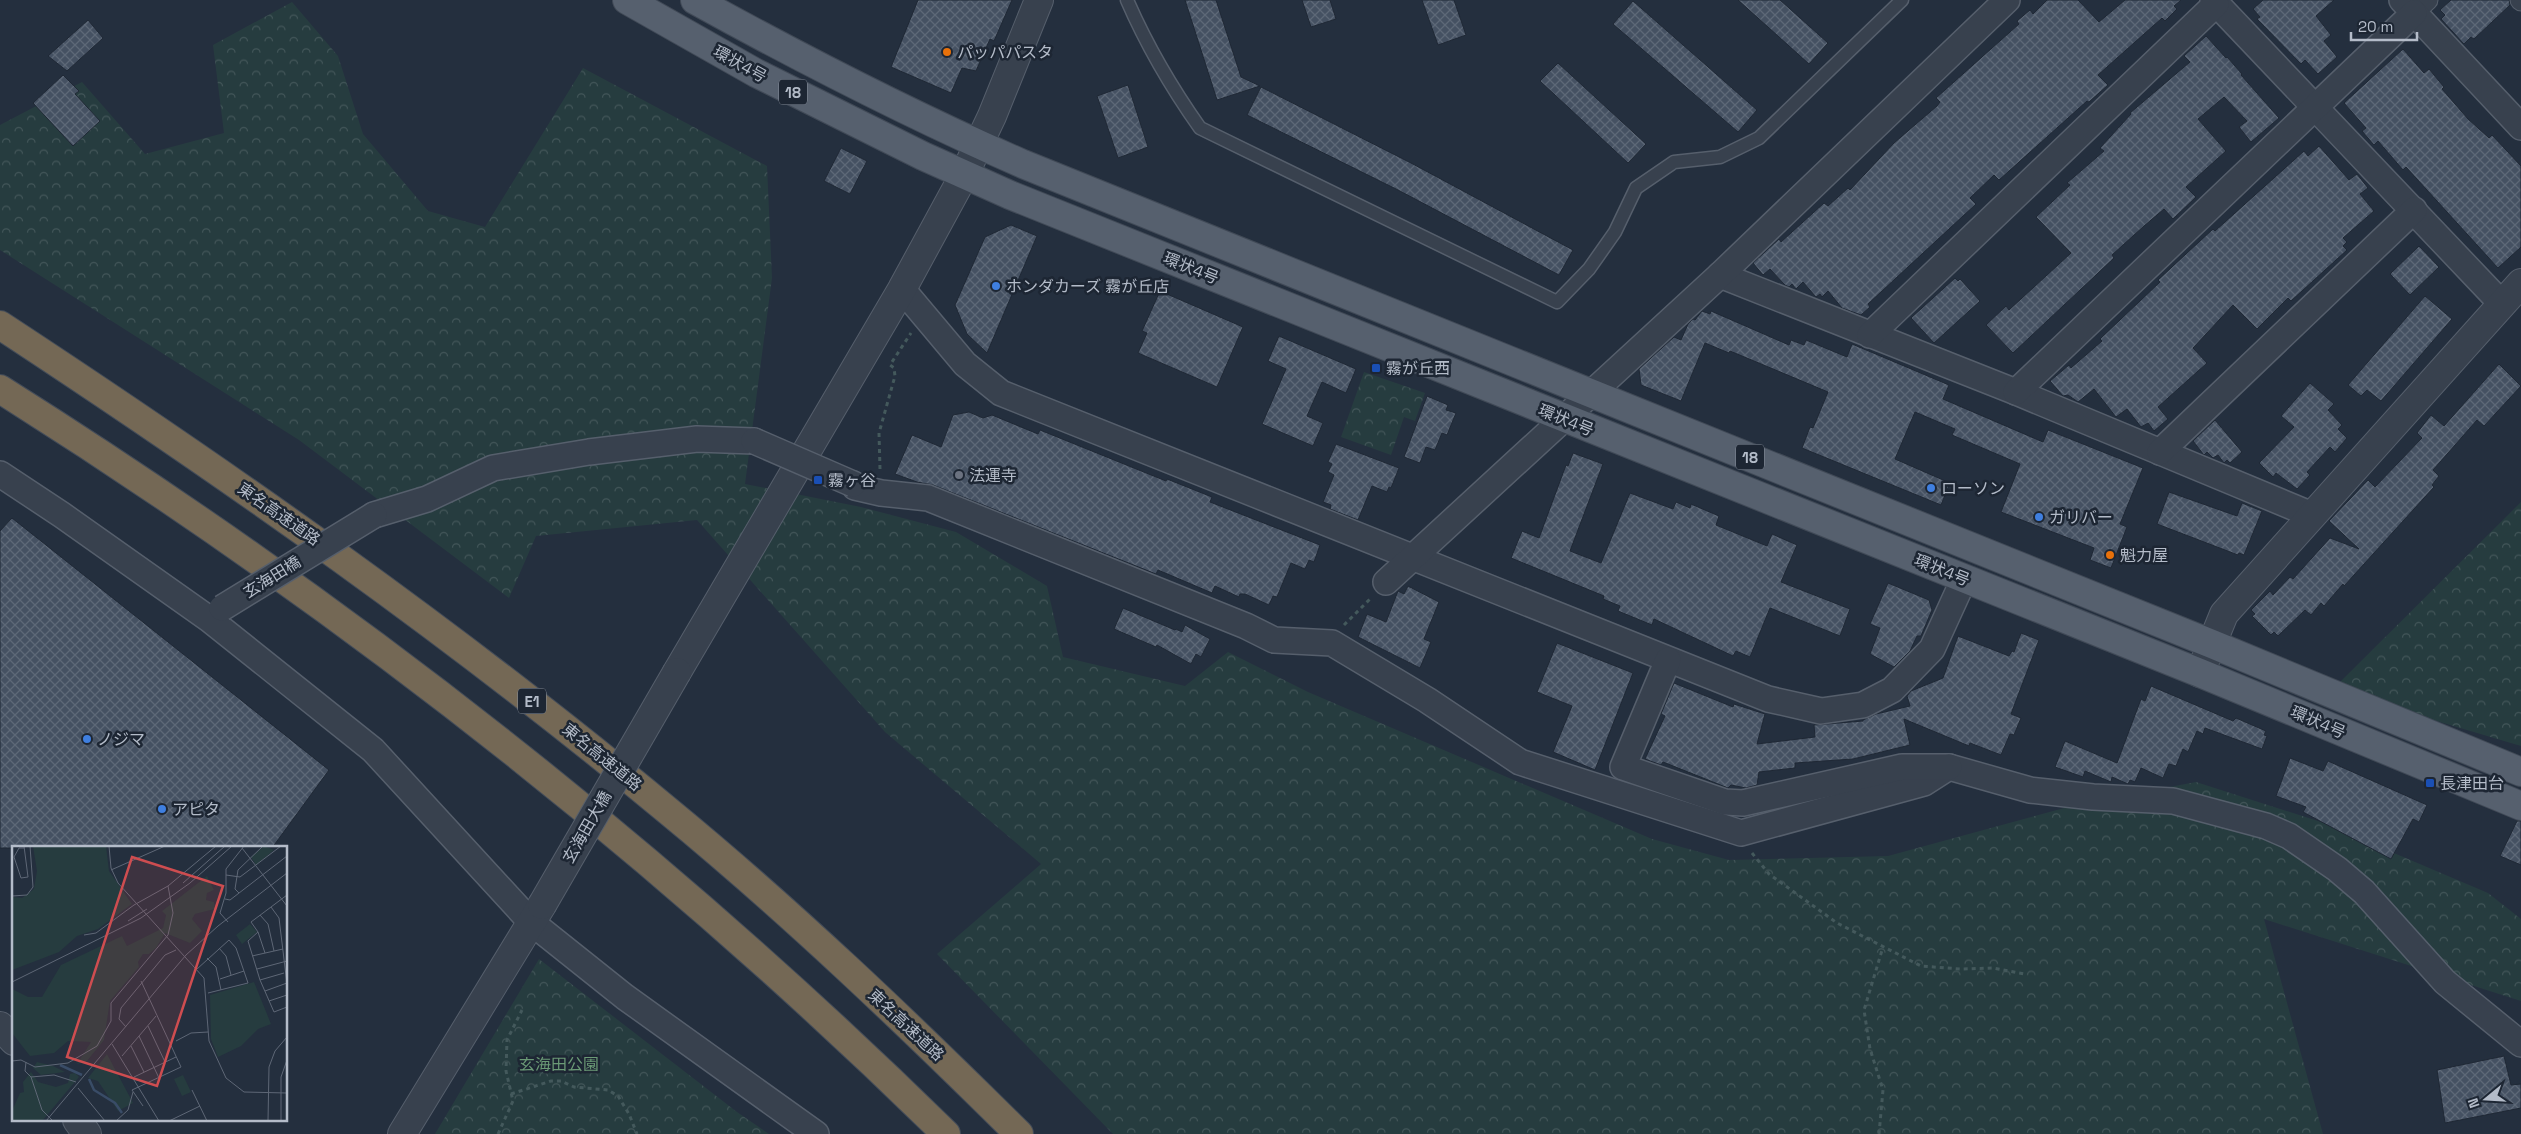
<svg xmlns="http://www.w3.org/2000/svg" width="2521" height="1134" viewBox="0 0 2521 1134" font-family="'Space Grotesk','Noto Sans JP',sans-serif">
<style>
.forest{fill:url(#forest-crowns)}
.building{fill:url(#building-cross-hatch);stroke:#1f2835}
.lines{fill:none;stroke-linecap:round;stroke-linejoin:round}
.service-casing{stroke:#565f6c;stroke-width:15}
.pedestrian-casing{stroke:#565f6c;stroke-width:21}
.minor-casing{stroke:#565f6c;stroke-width:28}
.tertiary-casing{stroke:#565f6c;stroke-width:30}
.primary-casing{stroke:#414a57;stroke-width:30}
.motorway-casing{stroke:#434c59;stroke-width:30}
.path{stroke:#44595c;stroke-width:3;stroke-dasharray:4 4;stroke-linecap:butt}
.service{stroke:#38414e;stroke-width:12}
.pedestrian{stroke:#38414e;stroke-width:19}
.minor{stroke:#38414e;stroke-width:25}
.tertiary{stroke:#38414e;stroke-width:28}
.primary{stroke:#56606e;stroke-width:28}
.motorway{stroke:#746855;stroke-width:28}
.minor-bridge-casing{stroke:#565f6c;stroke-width:28;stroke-linecap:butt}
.tertiary-bridge-casing{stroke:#565f6c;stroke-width:30;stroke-linecap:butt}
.minor-bridge{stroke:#38414e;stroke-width:25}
.tertiary-bridge{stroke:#38414e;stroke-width:28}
.food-dot{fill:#e8710a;stroke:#1d2633;stroke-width:2}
.shop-dot{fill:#3f7fe0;stroke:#1d2633;stroke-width:2}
.transit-dot{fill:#1a4fb4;stroke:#1d2633;stroke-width:2}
.worship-dot{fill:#6b7280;stroke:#1d2633;stroke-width:2}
.labels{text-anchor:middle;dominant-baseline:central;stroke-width:5;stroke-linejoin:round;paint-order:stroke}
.shield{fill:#1d2633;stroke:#878f9c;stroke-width:1}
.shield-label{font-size:15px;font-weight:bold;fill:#b4bcc9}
.poi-label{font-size:16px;fill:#b4bcc9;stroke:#1d2633;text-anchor:start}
.street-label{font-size:16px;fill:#b4bcc9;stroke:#1d2633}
.park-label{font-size:16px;fill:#6b9a76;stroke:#1d2633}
.inset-river{fill:none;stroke:#394c67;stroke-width:2.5}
.inset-road{fill:none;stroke:#5e6776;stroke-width:1}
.view{fill:#ce4d50;fill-opacity:0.15;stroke:#ce4d50;stroke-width:2.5}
.inset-edge{fill:none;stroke:#b4bcc9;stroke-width:2.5}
</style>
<defs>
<pattern id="forest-crowns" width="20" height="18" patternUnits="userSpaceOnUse" patternTransform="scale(1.25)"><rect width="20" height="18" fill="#263c3f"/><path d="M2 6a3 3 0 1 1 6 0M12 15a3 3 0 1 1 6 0" fill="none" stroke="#435659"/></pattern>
<pattern id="building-cross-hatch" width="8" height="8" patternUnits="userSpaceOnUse" patternTransform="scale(1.25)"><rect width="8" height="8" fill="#455162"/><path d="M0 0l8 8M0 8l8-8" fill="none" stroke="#5d6877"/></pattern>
</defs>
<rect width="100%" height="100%" fill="#242f3e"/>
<g class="forest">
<polygon points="292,2 338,56 363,134 428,211 485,227 583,68 767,166 772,278 745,484 861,507 956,532 1047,586 1063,657 1185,686 1228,652 1308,692 1652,839 1729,860 1888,856 2079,804 2196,782 2321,822 2488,893 2521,919 2521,1001 2264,919 2323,1134 1113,1134 937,954 1041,864 885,732 697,520 536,536 509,598 299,440 0,250 0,125 82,82 145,154 224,133 213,45"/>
<polygon points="1364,372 1425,393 1415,421 1404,417 1391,455 1341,437"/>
<polygon points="2521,502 2521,746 2332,690"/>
<polygon points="539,959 737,1112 769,1134 435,1134"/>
</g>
<g class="building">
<polygon points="918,0 1012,0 994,41 990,39 976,71 962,68 951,93 891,67"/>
<polygon points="1185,0 1216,0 1241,77 1260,86 1217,100"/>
<polygon points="1302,0 1330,0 1336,19 1311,27"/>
<polygon points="1422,0 1454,0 1466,35 1438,45"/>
<polygon points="1738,0 1780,0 1828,43 1809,64"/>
<polygon points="2047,0 2078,0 2099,22 2125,0 2181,0 2174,6 2177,9 2165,21 2162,18 2098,75 2108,85 2089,102 2087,101 1999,180 1994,175 1970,198 1976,204 1868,304 1870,307 1861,315 1842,308 1828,291 1822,297 1820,294 1816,297 1803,282 1796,289 1792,284 1789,287 1785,285 1770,269 1763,275 1753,263 1779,239 1781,242 1824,203 1828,206 1848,188 1850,190 1894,143 1937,106 1940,102 1936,98 2019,24 2017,21 2030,10 2033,14"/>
<polygon points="2263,0 2334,0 2316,16 2331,35 2324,41 2337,57 2318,74 2305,60 2301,64 2257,19 2260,17 2253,9"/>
<polygon points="2451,0 2509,0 2510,5 2474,39 2471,37 2464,44 2441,19 2445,15 2440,10"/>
<polygon points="1633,1 1757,110 1738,132 1613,24"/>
<polygon points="88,20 103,38 67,71 48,56"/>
<polygon points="2206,36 2226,58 2227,57 2242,74 2241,75 2279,118 2251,142 2239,127 2247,121 2224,97 2198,119 2226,151 2186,187 2196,197 2173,219 2164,209 2144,226 2112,255 2114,258 2013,353 1986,325 2006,306 2009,310 2071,253 2036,217 2070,185 2067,183 2104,151 2100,148 2131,114 2130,113 2190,62 2184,56"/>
<polygon points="2403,49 2424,73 2429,69 2444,87 2442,89 2468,119 2489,138 2492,135 2521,166 2521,247 2498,268 2406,167 2403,170 2378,141 2374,145 2362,131 2366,128 2344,103"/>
<polygon points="1558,63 1646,144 1628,163 1540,81"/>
<polygon points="63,75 79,91 75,94 100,121 73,146 33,103"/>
<polygon points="1128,85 1148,147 1118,158 1097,96"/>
<polygon points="1261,87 1411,163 1573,250 1559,275 1398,190 1247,115"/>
<polygon points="2319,146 2349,180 2357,174 2368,188 2360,194 2374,211 2343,238 2347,242 2343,246 2347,250 2291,301 2288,298 2257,329 2233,305 2193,348 2207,363 2158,407 2168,419 2154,431 2148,423 2141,427 2127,409 2116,417 2094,389 2078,402 2068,395 2063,396 2050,381 2069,365 2071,368 2102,341 2100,339 2160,282 2158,280 2213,229 2215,231 2304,151 2308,156"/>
<polygon points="841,148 867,161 850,194 824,181"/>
<polygon points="1011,225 1037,236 987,353 967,334 955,305 985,237"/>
<polygon points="2419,246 2439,267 2410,295 2390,274"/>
<polygon points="1955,278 1958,281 1960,279 1980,301 1934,343 1911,318"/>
<polygon points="1160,291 1243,327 1217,387 1138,353 1147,333 1142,331"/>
<polygon points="2425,296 2452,319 2381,401 2367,390 2361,396 2348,385"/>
<polygon points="1702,311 1710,314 1711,311 1789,345 1791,340 1804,345 1806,340 1847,357 1852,344 1949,385 1943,399 2043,442 2048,430 2143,468 2120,524 2127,527 2111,568 2090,560 2094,548 2001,512 2020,464 1952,435 1955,429 1915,412 1895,459 1950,483 1941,505 1802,448 1810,427 1813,428 1828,392 1730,351 1729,353 1705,343 1681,401 1641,385 1639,369 1674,337 1681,340 1688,324 1693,319 1695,320"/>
<polygon points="1279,336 1356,369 1346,393 1322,382 1307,416 1323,423 1313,446 1262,424 1286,369 1268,361"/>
<polygon points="2499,364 2521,386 2484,426 2477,420 2433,470 2439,476 2432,485 2434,487 2344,586 2343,584 2324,606 2321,603 2311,615 2305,610 2278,636 2274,632 2271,635 2252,616 2255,614 2251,610 2270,591 2273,595 2290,577 2293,579 2330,538 2359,549 2329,521 2368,480 2375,487 2422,438 2417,433 2431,415 2444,426"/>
<polygon points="2310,383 2334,404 2328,410 2342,425 2338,429 2347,438 2335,452 2330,447 2307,472 2310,475 2297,489 2276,473 2273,477 2259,463 2294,427 2281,416"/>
<polygon points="1427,396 1448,405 1446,410 1456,413 1447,435 1442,433 1435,450 1426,447 1420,463 1404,457"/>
<polygon points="969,412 983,418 992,415 1038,434 1040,430 1166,481 1167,479 1212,497 1210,502 1320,545 1314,562 1309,560 1305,569 1291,563 1277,597 1273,596 1269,605 1245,594 1240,594 1239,597 1215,586 1212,593 1158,570 1156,574 933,485 917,482 895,474 912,435 941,447 953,415"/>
<polygon points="2215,420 2242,452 2230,463 2227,460 2224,463 2218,455 2213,458 2207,452 2204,455 2193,441"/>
<polygon points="1336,444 1399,468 1391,488 1389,487 1387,492 1372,486 1358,520 1330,509 1331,505 1323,502 1334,475 1328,472 1332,464 1328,462"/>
<polygon points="1573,453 1603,464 1570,551 1601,563 1630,493 1673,509 1676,502 1690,508 1691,504 1719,516 1716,525 1767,546 1772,534 1797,545 1781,582 1850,609 1840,636 1770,608 1750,657 1736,651 1733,656 1654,619 1652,625 1618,611 1620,606 1603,599 1604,596 1511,558 1522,531 1539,538 1566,465 1568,466"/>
<polygon points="2169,492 2237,516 2242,503 2262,511 2244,555 2239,553 2238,555 2157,524"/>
<polygon points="12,518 329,770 272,848 0,848 0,531"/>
<polygon points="1888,583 1929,600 1932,610 1921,636 1917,636 1910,651 1894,667 1870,654 1880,628 1870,624"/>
<polygon points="1408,586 1439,602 1424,639 1431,642 1420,668 1358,637 1367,614 1386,622 1398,591 1404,594"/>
<polygon points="1123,608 1175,630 1176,629 1182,632 1185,625 1210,639 1201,657 1196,654 1191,664 1157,645 1156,647 1114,629"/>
<polygon points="2021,633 2039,640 2011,714 2021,718 2014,735 2010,734 2001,755 1970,743 1969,746 1904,719 1910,745 1853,759 1795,763 1795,768 1759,772 1757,785 1746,788 1731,785 1728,788 1663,762 1661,765 1645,759 1665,716 1661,714 1674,683 1733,707 1734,704 1765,714 1757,744 1815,737 1814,725 1863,721 1863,720 1876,714 1910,706 1907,696 1911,691 1943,678 1958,636 2009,656 2012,651 2014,652"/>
<polygon points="1557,643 1633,673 1595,770 1553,752 1572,706 1537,692"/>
<polygon points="2151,686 2233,721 2236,718 2266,731 2264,735 2267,736 2262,749 2205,728 2203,734 2197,731 2188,752 2183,749 2176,766 2169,764 2163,778 2141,768 2135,782 2130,780 2128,784 2112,777 2111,782 2085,771 2083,777 2055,767 2065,741 2117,763 2141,699 2145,701"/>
<polygon points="2290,758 2323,771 2328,761 2427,805 2419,822 2413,819 2391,859 2303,812 2306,807 2276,796"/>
<polygon points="2517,821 2521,821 2521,865 2500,856"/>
<polygon points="2504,1056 2511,1085 2521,1084 2521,1108 2445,1123 2437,1070"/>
</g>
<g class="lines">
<g class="service-casing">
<path id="service" d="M1127,0C1147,46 1171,87 1200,128L1557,302L1589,269L1615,232L1636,188L1674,162L1720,157L1759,138L1902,0"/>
</g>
<g class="pedestrian-casing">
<g id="pedestrian">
<polyline points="2520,0 2521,1"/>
<polyline points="2414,13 2428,0"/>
</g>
</g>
<g class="minor-casing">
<g id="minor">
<polyline points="2213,0 2502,304"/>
<polyline points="2402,0 2521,127"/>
<polyline points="1720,275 2016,392 2312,515"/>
<polyline points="902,289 965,364 1001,393 1768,699 1821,711 1863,705 1892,690 1932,649 1964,579"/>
<polyline points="1870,335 2216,4"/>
<polyline points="2016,392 2414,13"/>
<polyline points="2160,452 2414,210"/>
<polyline points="0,474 62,515 209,619 373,750 531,922 625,997 816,1134"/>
<polyline points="853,484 855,487 881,493 928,498 1246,626 1274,640 1332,643 1427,700 1520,762 1741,833 1924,783 1949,767 2030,790 2093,797 2173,801 2266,826 2289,836 2337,869 2364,892 2445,982 2521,1044"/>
<polyline points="374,515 427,499 493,468 589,452 697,439 754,441"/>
<polyline points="1386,582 1720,275 2007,0"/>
<polyline points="1668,660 1623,767 1725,802 1743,803 1902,767 1949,767"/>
</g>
</g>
<g class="tertiary-casing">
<g id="tertiary">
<polyline points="677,672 902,289 964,175 992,116 1039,0"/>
<polyline points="2200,673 2224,614 2521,283"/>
<polyline points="0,1026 14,1041"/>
<polyline points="77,1120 87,1134"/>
<polyline points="402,1134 542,905"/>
</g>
</g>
<g class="primary-casing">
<g id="primary">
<polyline points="627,0 756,73 923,156 1010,195 2200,673 2521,806"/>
<path d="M695,0C802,59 911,115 1023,164L2212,644L2521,772"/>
</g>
</g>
<g class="motorway-casing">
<g id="motorway">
<path d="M0,325C230,476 455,634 667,810C790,911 906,1022 1019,1134"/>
<path d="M0,389C340,603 659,852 946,1134"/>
</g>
</g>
<g class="path">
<polyline points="880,469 879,433 895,376 894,368 890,365 911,333"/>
<polyline points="1344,625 1372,597"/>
<polyline points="1752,853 1769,874 1837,923 1921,966 1960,969 1993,968 2025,974"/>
<polyline points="511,1094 551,1081 561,1081 574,1087 608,1090 618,1096 629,1114 637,1134"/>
<polyline points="498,1134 513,1101 506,1071 507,1040 522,1010"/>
<polyline points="1879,1134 1883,1090 1870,1049 1864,1010 1883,947"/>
</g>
<use href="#service" class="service"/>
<use href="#pedestrian" class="pedestrian"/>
<use href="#minor" class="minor"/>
<use href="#tertiary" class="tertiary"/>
<use href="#primary" class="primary"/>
<use href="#motorway" class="motorway"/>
<g class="minor-bridge-casing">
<g id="minor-bridge">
<polyline points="754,441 853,484"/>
<polyline points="222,608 374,515"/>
</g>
</g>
<g class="tertiary-bridge-casing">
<polyline id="tertiary-bridge" points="542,905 677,672"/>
</g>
<use href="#minor-bridge" class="minor-bridge"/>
<use href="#tertiary-bridge" class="tertiary-bridge"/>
</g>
<g class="food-dot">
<circle cx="947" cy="52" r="5"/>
<circle cx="2110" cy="555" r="5"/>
</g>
<g class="shop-dot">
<circle cx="996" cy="286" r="5"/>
<circle cx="1931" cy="488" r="5"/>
<circle cx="2039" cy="517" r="5"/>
<circle cx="87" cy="739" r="5"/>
<circle cx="162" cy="809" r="5"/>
</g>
<g class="transit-dot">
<rect x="1371" y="363" width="10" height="10" rx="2.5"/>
<rect x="813" y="475" width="10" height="10" rx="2.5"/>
<rect x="2425" y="778" width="10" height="10" rx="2.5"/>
</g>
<circle class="worship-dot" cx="959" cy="475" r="5"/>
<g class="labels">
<g class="shield">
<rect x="779" y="79.5" width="28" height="25" rx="4"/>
<rect x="1736" y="444.5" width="28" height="25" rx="4"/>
<rect x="518" y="688.5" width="28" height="25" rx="4"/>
</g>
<g class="shield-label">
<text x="793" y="92">18</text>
<text x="1750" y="457">18</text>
<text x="532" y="701">E1</text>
</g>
<g class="poi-label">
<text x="957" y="52">パッパパスタ</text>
<text x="1006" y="286">ホンダカーズ 霧が丘店</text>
<text x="1386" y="368">霧が丘西</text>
<text x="969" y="475">法運寺</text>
<text x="828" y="480">霧ヶ谷</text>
<text x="1941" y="488">ローソン</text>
<text x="2049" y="517">ガリバー</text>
<text x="2120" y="555">魁力屋</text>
<text x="97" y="739">ノジマ</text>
<text x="2440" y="783">長津田台</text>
<text x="172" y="809">アピタ</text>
</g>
<g class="street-label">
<text transform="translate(740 64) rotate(29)">環状4号</text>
<text transform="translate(1191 268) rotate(22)">環状4号</text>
<text transform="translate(1566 420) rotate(22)">環状4号</text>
<text transform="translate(279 514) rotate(35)">東名高速道路</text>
<text transform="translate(1942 570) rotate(22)">環状4号</text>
<text transform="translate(272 577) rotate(-32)">玄海田橋</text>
<text transform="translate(2318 722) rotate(23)">環状4号</text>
<text transform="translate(602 757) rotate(39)">東名高速道路</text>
<text transform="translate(587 827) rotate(-60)">玄海田大橋</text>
<text transform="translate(906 1025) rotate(43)">東名高速道路</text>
</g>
<g class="park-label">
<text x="559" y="1064">玄海田公園</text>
</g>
</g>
<g transform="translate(12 846)">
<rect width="275" height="275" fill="#242f3e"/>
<path d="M21,0H94L97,25L120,58L86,83L65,90L47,106L0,124V51L10,52L22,43L25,25ZM252,0L262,4L244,19L239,11ZM195,30L202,44L195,47L194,54L202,56L203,63L183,68L180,73L190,85L178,97L153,87L144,102L137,108H131L126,116L127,121L98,155L92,194L75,215L65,218L79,196L56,195L42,207L18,210L0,187V143L16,151H30L49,119L110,90L115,100L151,82L154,69L150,65ZM238,78L245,86L230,98L224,89ZM242,136L259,178L246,183L229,200L206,211L199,193L198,149ZM95,208L121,257L106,265L86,235L76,232ZM25,216L41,220L53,226L29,229L21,222ZM19,226L26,236L44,241L56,237L58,228L63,227L67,231L30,275H0V265L8,247L12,246L11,236ZM171,229L179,246L170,250L162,233Z" fill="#263c3f"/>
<path class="inset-river" d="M48,219L70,229M77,233L82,244L103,257L110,267"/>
<path class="inset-road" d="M97,0L99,22L106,37L192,132L197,195L214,232L232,246L275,247M12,2H7L2,11L9,32L16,31L12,0M230,2L275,60M99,24L153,0M214,29L228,31L269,0M171,37L213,0M227,47L223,43L226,24L251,0M0,50L15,49L21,41L18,0M213,53L218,54L275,10M259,61L267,72L275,138M248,69L256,78L262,105M116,75L135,63M216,76L208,67L214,47V23L232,0M246,86L236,95L248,134L262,166L275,161M72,89L84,87L122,59L156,40L204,0M207,102L214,110L219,129M253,107L246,86L239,76L275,49M240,110L271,103M195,112L204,121L209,144M185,123L217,94L224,102L236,137L196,147M245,123L275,115M208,133L232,125M248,134L272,127M129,135L169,221L120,244L131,260M0,136L129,72L178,37L220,0M253,145L275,137M257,155L275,149M136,180L153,216M114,181L107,173L109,162L153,109L164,104M127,190L147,232M164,195L179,187L196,186M100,198L147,275M119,200L132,226M110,210L144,170M0,215L9,214L23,221L56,217L85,200L99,175V157L156,89L161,67L156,40M14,216L13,225L19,231L42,229L64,236M19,231L30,264L41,275M122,231L164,211M66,242L93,275M180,244L195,275M34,275L174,109L206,80L275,27M104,275L116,264L121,246M157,275L188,260M256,275L257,221L263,205L275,191M269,275V231L275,214"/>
<path class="view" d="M120,11L211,40L145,240L55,211Z"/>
<rect width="275" height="275" class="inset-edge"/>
</g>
<g transform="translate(2486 1099) rotate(252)" stroke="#1d2633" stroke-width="4" paint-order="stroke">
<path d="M0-4L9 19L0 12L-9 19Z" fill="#b4bcc9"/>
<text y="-8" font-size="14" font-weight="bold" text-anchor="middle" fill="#b4bcc9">N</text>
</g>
<path d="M2351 32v8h66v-8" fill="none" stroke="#b4bcc9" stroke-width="2.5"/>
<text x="2358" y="32" font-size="15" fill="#b4bcc9" stroke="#1d2633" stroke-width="4" paint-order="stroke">20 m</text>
</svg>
